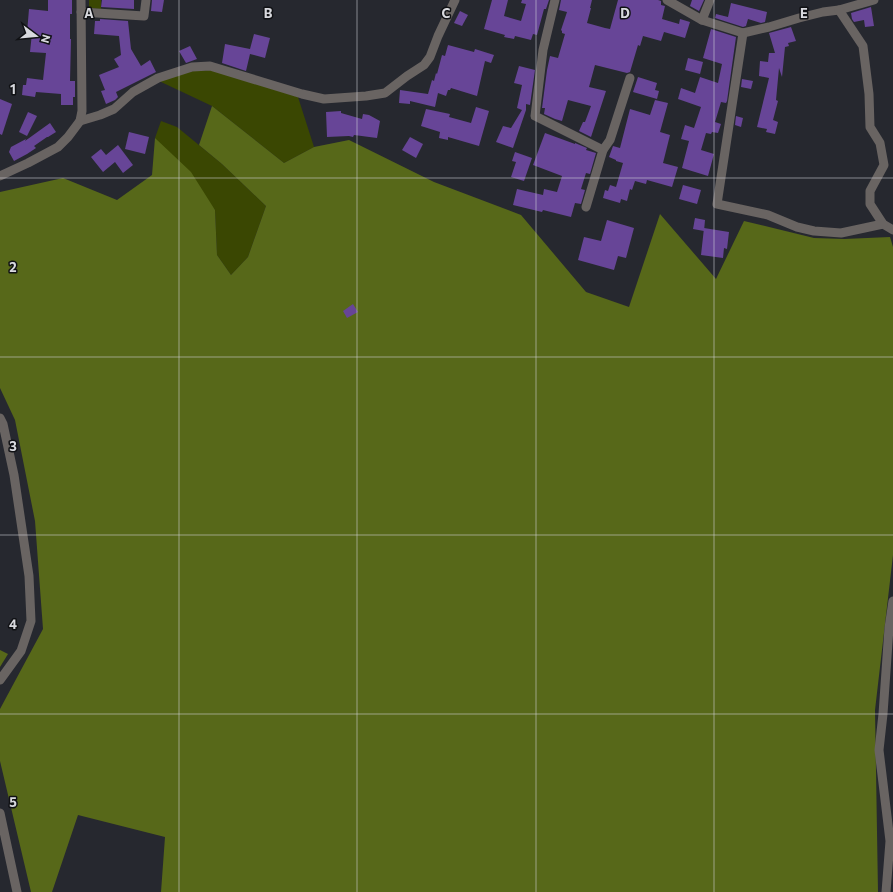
<svg xmlns="http://www.w3.org/2000/svg" width="893" height="892" viewBox="0 0 893 892" font-family="Commissioner,sans-serif">
<style>
.green{fill:#3a4702}
.forest{fill:#576819}
.building{fill:#674597}
.lines{fill:none;stroke-linecap:round;stroke-linejoin:round}
.minor{stroke:#696462;stroke-width:9}
.grid{fill:none;stroke:#d8d9de;stroke-width:1;stroke-opacity:0.55}
.grid-label{font-size:13px;text-anchor:middle;font-weight:bold;fill:#d8d9de;stroke:#101114;stroke-width:3;stroke-linejoin:round;paint-order:stroke}
</style>
<rect width="100%" height="100%" fill="#26282f"/>
<g class="green">
<polygon points="89,0 101,0 101,9 89,8"/>
<polygon points="213,70 298,97 314,147 284,163 212,106 159,81 193,71"/>
<polygon points="161,121 177,127 222,164 266,206 248,257 231,275 217,255 215,210 155,138"/>
</g>
<g class="forest">
<polygon points="212,106 284,163 314,147 349,140 434,182 521,215 586,292 629,307 660,214 716,279 744,221 814,238 844,239 890,237 893,247 893,555 875,710 878,892 161,892 165,837 78,815 52,892 31,892 0,761 0,709 43,629 35,521 15,420 0,388 0,192 63,178 117,200 152,175 155,138 191,172 215,210 217,255 231,275 248,257 266,206 222,164 199,145"/>
<polygon points="0,650 8,654 0,667"/>
</g>
<g class="building">
<polygon points="48,0 72,0 72,14 70,14 70,39 71,39 70,81 75,81 75,97 73,97 73,105 61,105 61,94 36,92 35,97 22,95 23,85 26,85 27,78 43,80 46,53 30,52 32,33 27,33 29,9 48,11"/>
<polygon points="102,0 134,0 134,9 101,7"/>
<polygon points="152,0 164,0 162,12 151,11"/>
<polygon points="492,0 508,0 504,16 521,21 526,4 521,3 522,0 549,0 546,9 544,9 537,35 533,34 531,40 515,36 514,39 504,37 505,35 484,29"/>
<polygon points="561,0 592,0 590,8 591,8 587,23 605,28 610,29 618,0 658,0 661,1 661,5 665,6 662,19 679,24 680,19 690,22 685,38 664,32 661,41 643,36 640,46 638,45 630,72 627,73 595,65 589,87 606,91 591,137 579,131 583,122 585,122 591,106 568,100 562,121 555,119 544,114 545,108 542,108 547,70 550,56 558,58 565,34 562,33 562,31 561,30 567,12 559,10"/>
<polygon points="692,0 704,0 699,11 690,6"/>
<polygon points="731,3 767,12 765,22 761,23 748,19 746,26 743,27 715,18 716,14 728,17"/>
<polygon points="871,7 874,26 865,27 864,20 854,22 852,19 851,13"/>
<polygon points="460,11 468,15 462,26 454,23"/>
<polygon points="100,19 128,21 131,49 141,66 150,60 156,72 116,92 118,97 115,100 106,104 101,91 105,90 99,75 119,67 114,59 121,55 119,36 94,34 95,21 100,21"/>
<polygon points="791,27 796,41 788,43 789,46 785,47 782,77 779,68 776,100 778,101 773,120 778,122 775,134 766,132 767,129 757,127 769,78 759,76 760,61 768,62 769,53 775,53 769,33"/>
<polygon points="711,29 736,37 727,101 726,103 721,102 715,122 721,124 718,133 712,132 711,134 706,133 701,150 714,154 708,176 682,168 689,141 681,139 685,125 694,128 701,107 678,99 681,88 695,93 700,77 718,83 722,64 703,58"/>
<polygon points="254,34 270,38 265,58 250,54 246,71 222,63 225,44 250,49"/>
<polygon points="448,45 474,52 475,49 494,55 491,63 485,61 477,96 451,88 450,90 448,90 446,96 438,93 435,107 410,101 410,104 399,103 400,90 428,94 432,80 434,81 436,73 437,74 442,55 445,56"/>
<polygon points="190,46 197,59 186,63 179,51"/>
<polygon points="688,58 703,62 700,74 685,70"/>
<polygon points="519,66 535,70 530,105 526,104 526,110 513,148 496,142 503,126 511,128 522,110 517,108 522,85 514,83"/>
<polygon points="638,77 657,83 655,90 659,91 657,99 633,92"/>
<polygon points="742,79 753,81 751,89 741,87"/>
<polygon points="0,99 12,104 2,135 0,134"/>
<polygon points="655,100 668,103 660,132 670,135 663,163 678,167 672,187 647,180 646,184 635,181 632,190 630,189 627,201 621,199 620,203 603,198 605,190 608,191 610,185 616,187 623,163 616,161 616,160 609,157 613,146 620,148 630,109 650,115"/>
<polygon points="476,107 489,111 479,146 448,137 448,140 439,138 440,132 421,126 426,109 450,114 449,117 471,123"/>
<polygon points="341,111 341,113 362,119 363,114 369,115 380,121 377,138 354,135 353,137 349,136 327,137 326,112"/>
<polygon points="28,112 37,116 27,136 19,132"/>
<polygon points="736,116 743,118 741,127 735,125"/>
<polygon points="50,123 56,132 48,137 47,137 34,146 36,148 27,154 14,161 9,152 11,147 26,139 25,141"/>
<polygon points="129,132 149,137 145,154 125,149"/>
<polygon points="545,133 575,144 575,143 587,148 586,150 596,153 590,174 586,173 581,189 585,190 581,204 575,203 571,217 543,210 542,212 513,205 517,189 543,195 544,189 557,192 562,176 533,165"/>
<polygon points="410,137 423,144 416,158 402,150"/>
<polygon points="118,145 133,165 123,173 115,162 103,172 91,157 101,149 106,155"/>
<polygon points="515,152 532,158 524,181 511,177 516,162 512,161"/>
<polygon points="683,185 701,190 697,204 679,199"/>
<polygon points="695,218 705,220 704,231 693,229"/>
<polygon points="607,220 634,228 626,258 618,256 614,270 578,260 584,237 601,241"/>
<polygon points="704,228 729,232 727,249 724,248 723,258 701,255"/>
<polygon points="353,304 358,312 347,318 343,311"/>
</g>
<g class="lines">
<g class="minor">
<polyline points="555,0 543,50 535,116 603,150 586,207"/>
<polyline points="667,0 702,20 743,33 769,27 799,18 823,12 839,10 874,0"/>
<polyline points="839,10 863,46 869,94 870,127 880,143 884,165 870,191 870,204 883,224 893,230"/>
<polyline points="81,12 144,16 146,0"/>
<polyline points="702,20 710,0"/>
<polyline points="743,33 717,204 768,215 797,227 814,231 841,233 883,224"/>
<polyline points="80,121 100,115 114,109 133,92 158,78 192,67 210,66 302,94 324,99 366,96 385,93 407,76 424,65 430,57 438,36 455,0"/>
<polyline points="603,150 610,140 630,78"/>
<polyline points="0,176 28,163 58,147 68,137 80,121 82,111 81,0"/>
<polyline points="0,418 3,424 14,475 29,576 31,621 21,651 0,680"/>
<polyline points="0,813 17,892"/>
<polyline points="886,892 890,841 879,750 883,714 889,628 893,601"/>
</g>
</g>
<path class="grid" d="M179,0V892M357,0V892M536,0V892M714,0V892M0,178H893M0,357H893M0,535H893M0,714H893"/>
<g class="grid-label">
<text x="89" y="18">A</text>
<text x="268" y="18">B</text>
<text x="446" y="18">C</text>
<text x="625" y="18">D</text>
<text x="804" y="18">E</text>
<text x="13" y="94">1</text>
<text x="13" y="272">2</text>
<text x="13" y="451">3</text>
<text x="13" y="629">4</text>
<text x="13" y="807">5</text>
</g>
<g transform="translate(36 36) rotate(106)" stroke="#101114" stroke-width="3" paint-order="stroke">
<path d="M0-3L7 15L0 10L-7 15Z" fill="#d8d9de"/>
<text y="-6" font-size="11" font-weight="bold" text-anchor="middle" fill="#d8d9de">N</text>
</g>
</svg>
